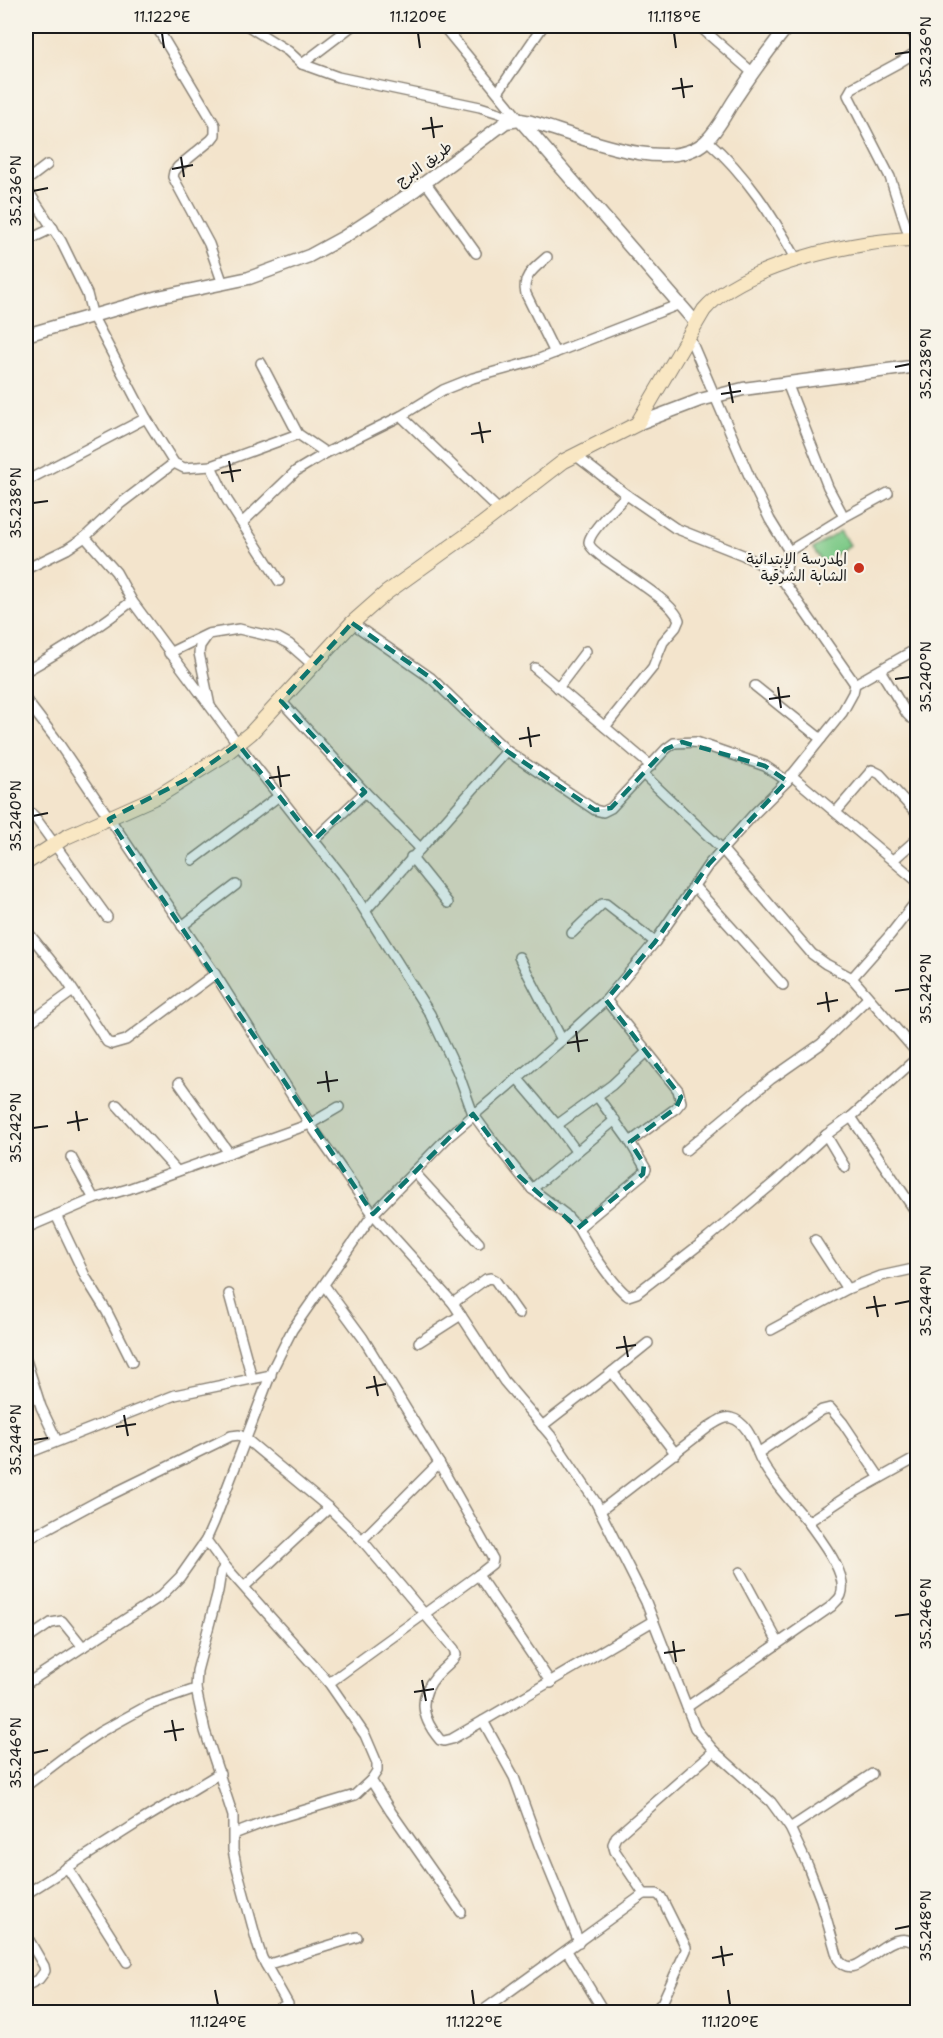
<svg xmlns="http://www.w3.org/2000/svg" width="943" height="2038" viewBox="0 0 943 2038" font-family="'Shantell Sans','Playpen Sans Arabic',sans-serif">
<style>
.green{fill:#7dc987;stroke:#4c7252;stroke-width:1.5}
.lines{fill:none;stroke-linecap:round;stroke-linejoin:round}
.minor-casing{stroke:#888074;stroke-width:12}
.tertiary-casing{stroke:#888074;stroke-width:15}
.secondary-casing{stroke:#888074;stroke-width:16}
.minor{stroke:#fff;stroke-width:9}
.tertiary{stroke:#fff;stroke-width:12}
.secondary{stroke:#f9e7c3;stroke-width:14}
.marked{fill:#0f766e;fill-opacity:0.2;stroke:#0f766e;stroke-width:4.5;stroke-dasharray:12 8;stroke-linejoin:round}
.ticks{fill:none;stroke:#1c1c1c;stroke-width:2}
.poi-dot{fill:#c8321e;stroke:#f7f3e8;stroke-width:2}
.labels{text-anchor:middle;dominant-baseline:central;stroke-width:4.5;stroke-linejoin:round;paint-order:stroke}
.street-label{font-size:15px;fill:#1c1c1c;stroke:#f7f3e8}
.poi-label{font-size:15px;fill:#1c1c1c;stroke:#f7f3e8;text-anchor:end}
.neatline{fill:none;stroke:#1c1c1c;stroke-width:2}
.ticks-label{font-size:15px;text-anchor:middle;fill:#1c1c1c}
</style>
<rect width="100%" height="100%" fill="#f7f3e8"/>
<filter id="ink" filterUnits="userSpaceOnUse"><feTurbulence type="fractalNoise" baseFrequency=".0167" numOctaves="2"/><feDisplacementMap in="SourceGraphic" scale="12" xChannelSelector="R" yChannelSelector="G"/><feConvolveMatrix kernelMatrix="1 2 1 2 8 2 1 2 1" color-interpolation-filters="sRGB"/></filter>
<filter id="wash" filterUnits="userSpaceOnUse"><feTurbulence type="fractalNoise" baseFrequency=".008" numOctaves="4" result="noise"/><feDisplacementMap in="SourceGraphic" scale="24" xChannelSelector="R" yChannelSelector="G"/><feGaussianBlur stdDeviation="1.35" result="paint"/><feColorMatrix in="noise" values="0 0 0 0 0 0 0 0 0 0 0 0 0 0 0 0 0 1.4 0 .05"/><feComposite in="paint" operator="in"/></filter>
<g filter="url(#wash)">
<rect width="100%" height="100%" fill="#f3e4cc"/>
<polygon class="green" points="840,531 849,545 823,563 813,549"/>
</g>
<g filter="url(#ink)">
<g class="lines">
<g class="minor-casing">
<g id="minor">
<polyline points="156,26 215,125 215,135 211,140 178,167 174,172 173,177 209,244 223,284"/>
<polyline points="248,26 288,51 302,64 338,77 480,107 518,119"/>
<polyline points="443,26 520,120"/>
<polyline points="699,26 753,73"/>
<polyline points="908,26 918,40"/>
<polyline points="302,64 352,26"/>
<polyline points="498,92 543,26"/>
<path d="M707,140C746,174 772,215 797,260"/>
<polyline points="26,181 47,165"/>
<polyline points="426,183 476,253"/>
<polyline points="26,188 61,241 87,294 93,317 146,418 174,463 184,468 211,466 298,434"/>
<polyline points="910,239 890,177 848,95 852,88 900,62 918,51"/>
<polyline points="26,241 53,228"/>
<path d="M547,257C536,267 521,276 526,294L555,353"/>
<polyline points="689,336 753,485 770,520 789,551 784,582"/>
<polyline points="261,363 298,434 326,453"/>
<polyline points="787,383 828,487 844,517"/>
<polyline points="401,416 500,511"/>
<polyline points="575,455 627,495 675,528 743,555 762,565 784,582 855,684"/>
<polyline points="174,463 120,504 85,537 116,572 132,601 238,744 346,881 430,1014 459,1075 473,1114 492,1140 532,1189 565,1214 578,1228"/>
<polyline points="211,466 227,500 279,581"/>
<polyline points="26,481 146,418"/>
<polyline points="242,523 296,471 326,453 401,416 443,390 473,378 534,361 680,304"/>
<polyline points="789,551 844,517 888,493"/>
<polyline points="26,569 67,549 85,537"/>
<polyline points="352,623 431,678 507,751 595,810 603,812 611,808 666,749 674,743 696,742 765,766 787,781"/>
<polyline points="207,636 200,646 199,653 210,706"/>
<polyline points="169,653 208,634 239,629 278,638 289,644 313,665"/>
<polyline points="535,668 651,766"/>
<polyline points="880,670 907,714 911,718 918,716"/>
<path d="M26,671C63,650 98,628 132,601"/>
<polyline points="755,686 821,739"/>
<polyline points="558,688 586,651"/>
<path d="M26,700L55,738L215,974L310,1124L373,1214L453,1303L504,1381L551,1436L595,1501L646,1602L695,1728L714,1751L771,1802L790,1828L808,1866L821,1900L838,1959C858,1989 886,1920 918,1945"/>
<polyline points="281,701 365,792 419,847"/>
<path d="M605,727L653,667L663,642L676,627L679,620C670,594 588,556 589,542C590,531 618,504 627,495"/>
<polyline points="643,774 722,849 812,954 826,964 852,978 918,1054"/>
<polyline points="791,775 918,882"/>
<polyline points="26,809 34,816 107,917"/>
<polyline points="836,812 872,770 880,774 918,815"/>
<polyline points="314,840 365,792"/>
<polyline points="411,857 448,903"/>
<polyline points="193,860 279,796"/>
<polyline points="893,860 918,838"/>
<polyline points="693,885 783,985"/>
<polyline points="366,910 507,751"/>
<polyline points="182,926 236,885"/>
<polyline points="26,930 65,978 107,1042 112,1044 126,1040 215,974"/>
<polyline points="572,933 602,904 606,904 655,942"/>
<polyline points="519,957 562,1040"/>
<polyline points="852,978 890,935 918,899"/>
<path d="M606,1000L678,1090L681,1102L676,1108L630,1142L646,1169L643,1174L578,1228C587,1245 613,1285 628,1296L637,1293L708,1238L776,1181L826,1135L851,1117L918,1057"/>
<polyline points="26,1025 73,991"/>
<polyline points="517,1078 557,1125 612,1085 647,1052"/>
<polyline points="179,1083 229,1153"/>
<polyline points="597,1096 630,1142"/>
<polyline points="117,1105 177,1171"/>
<polyline points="851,1117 918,1215"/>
<polyline points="557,1125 576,1151"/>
<polyline points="826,1135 845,1167"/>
<polyline points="686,1150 771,1079 821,1044 868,998"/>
<polyline points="71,1157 94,1199"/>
<polyline points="414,1172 479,1243"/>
<polyline points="532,1189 615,1120"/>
<polyline points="56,1215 86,1278 107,1312 132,1362"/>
<polyline points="26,1228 94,1199 128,1189 310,1124 339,1107"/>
<polyline points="815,1240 847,1289"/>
<polyline points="324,1285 363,1338 439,1463 493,1559 492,1564 478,1575 329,1683"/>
<polyline points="229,1294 252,1378"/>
<polyline points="453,1303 486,1279 491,1278 495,1280 519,1314"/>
<polyline points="771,1330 847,1289 881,1276 918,1268"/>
<polyline points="419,1342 461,1315"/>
<polyline points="648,1343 612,1372 676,1454"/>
<polyline points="26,1360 41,1407 57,1441"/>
<polyline points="542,1426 612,1372"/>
<polyline points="758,1453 822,1410 830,1408 843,1423 880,1478"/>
<polyline points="26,1454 175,1395 271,1375"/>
<path d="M600,1511L710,1426C717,1422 724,1416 731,1418C748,1422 754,1445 760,1458C770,1479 793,1504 808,1522"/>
<path d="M26,1540L100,1500L231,1436L239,1435L246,1439L329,1508L362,1540L454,1649L456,1655C451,1663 443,1668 436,1676C417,1698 422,1719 440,1740L444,1741L452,1739L483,1721"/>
<polyline points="206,1540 225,1566 329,1683 365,1735 377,1763 377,1771 371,1780 355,1795 265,1822 234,1834"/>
<polyline points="362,1540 439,1463"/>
<polyline points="225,1566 221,1572 218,1591 197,1671 196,1689 205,1731 233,1816 233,1850 236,1865 258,1946 262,1958 288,2004 272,2012"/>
<polyline points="740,1572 778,1642"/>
<polyline points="478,1575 551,1683"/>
<polyline points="244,1587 329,1508"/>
<polyline points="26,1640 51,1623 62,1621 83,1647"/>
<polyline points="26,1684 161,1596 180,1577 206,1540 214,1522 273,1368 292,1330 373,1214 448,1137 562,1040 606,1000 655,942 709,864 754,814 787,781 842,713 853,693 855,684 918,648"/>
<path d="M687,1707L832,1606C834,1603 840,1599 841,1595C849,1574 819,1538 808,1522L846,1497L918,1457"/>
<polyline points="371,1780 391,1812 461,1912"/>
<polyline points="26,1786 68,1754 100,1732 149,1705 196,1689"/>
<polyline points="790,1828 872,1774"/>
<polyline points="67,1867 127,1962"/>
<polyline points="26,1894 139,1822 220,1773"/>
<polyline points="644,1894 657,1894 661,1897 686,1947 686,1950 662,2003 653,2012"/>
<polyline points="26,1935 44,1966 45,1971 39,1979 26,1986"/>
<polyline points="579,1942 539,1845 514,1777 483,1721 653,1621"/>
<polyline points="567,1951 604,2012"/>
<polyline points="266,1965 357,1937"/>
<polyline points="481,2012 644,1894 615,1851 613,1844 616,1837 714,1751"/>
</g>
</g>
<g class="tertiary-casing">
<g id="tertiary">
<polyline points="520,120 696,323"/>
<path d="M26,335L158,297L249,278L309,256L344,237L411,193L506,122L520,120L531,122C575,134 668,177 706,141C719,129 727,110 737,96C753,72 770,48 788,26"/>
<polyline points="637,424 700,400 743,389 918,366"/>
</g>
</g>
<g class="secondary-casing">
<path id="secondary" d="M26,863L66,837L160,795L224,755L251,733L352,623L386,593L481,525L564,461L637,424L704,310C742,265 860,239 918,239"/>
</g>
<use href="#minor" class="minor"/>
<use href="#tertiary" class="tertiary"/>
<use href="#secondary" class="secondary"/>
</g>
</g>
<path class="marked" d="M352,623L431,678L507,751L595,810L611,808L666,749L682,742L765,766L787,781L709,864L655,942L606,1000L681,1097L676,1108L630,1142L644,1164L643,1174L578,1228L519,1176L473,1114L373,1214L109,819L193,776L238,744L314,840L365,792L281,701Z"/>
<path class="ticks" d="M162,33L164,48M418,33L420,48M674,33L676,48M895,54L910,52M681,78L684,98M672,89L693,86M431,117L434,138M422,129L443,126M181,157L184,177M172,169L193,165M33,191L48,188M895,367L910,364M729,382L733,403M721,394L741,391M479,422L483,443M471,434L491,431M229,461L233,482M221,473L241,470M33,503L48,501M895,679L910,677M778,687L781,708M769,699L790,696M528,727L531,747M519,739L540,735M278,766L281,787M269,778L290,775M33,816L48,813M895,991L910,989M826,992L829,1012M817,1004L838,1000M576,1031L579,1052M567,1043L588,1040M326,1071L329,1092M317,1083L338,1080M76,1111L79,1131M67,1123L88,1119M33,1128L48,1126M874,1296L878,1317M895,1304L910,1301M866,1308L886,1305M624,1336L628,1357M616,1348L636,1345M374,1376L378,1396M366,1388L386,1384M124,1415L128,1436M116,1427L136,1424M33,1440L48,1438M895,1616L910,1614M673,1641L676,1662M664,1653L685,1650M422,1680L426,1701M414,1692L434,1689M172,1720L176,1741M164,1732L184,1729M33,1753L48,1750M895,1929L910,1926M721,1946L724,1966M712,1958L733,1954M215,1990L218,2005M472,1990L474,2005M728,1990L730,2005"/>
<circle class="poi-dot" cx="859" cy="568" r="6"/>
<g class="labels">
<g class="street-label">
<text transform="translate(424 164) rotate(-36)">طريق البرج</text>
</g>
<g class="poi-label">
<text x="847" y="559">المدرسة الإبتدائية<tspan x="847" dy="17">الشابة الشرقية</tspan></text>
</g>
</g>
<rect width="943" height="2038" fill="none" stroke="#f7f3e8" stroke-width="66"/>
<rect x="33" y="33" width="877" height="1972" class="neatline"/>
<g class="ticks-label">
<text x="162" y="22">11.122°E</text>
<text x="418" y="22">11.120°E</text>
<text x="674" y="22">11.118°E</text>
<text transform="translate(926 52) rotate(-90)" y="5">35.236°N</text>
<text transform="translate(16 191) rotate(-90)" y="5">35.236°N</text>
<text transform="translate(926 364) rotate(-90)" y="5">35.238°N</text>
<text transform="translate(16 503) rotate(-90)" y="5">35.238°N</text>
<text transform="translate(926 677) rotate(-90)" y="5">35.240°N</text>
<text transform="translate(16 816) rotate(-90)" y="5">35.240°N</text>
<text transform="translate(926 989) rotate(-90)" y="5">35.242°N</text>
<text transform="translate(16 1128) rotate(-90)" y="5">35.242°N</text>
<text transform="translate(926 1301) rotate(-90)" y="5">35.244°N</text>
<text transform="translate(16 1440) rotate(-90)" y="5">35.244°N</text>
<text transform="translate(926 1614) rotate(-90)" y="5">35.246°N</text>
<text transform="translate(16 1753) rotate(-90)" y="5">35.246°N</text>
<text transform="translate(926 1926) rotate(-90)" y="5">35.248°N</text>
<text x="218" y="2027">11.124°E</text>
<text x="474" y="2027">11.122°E</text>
<text x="730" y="2027">11.120°E</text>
</g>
</svg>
